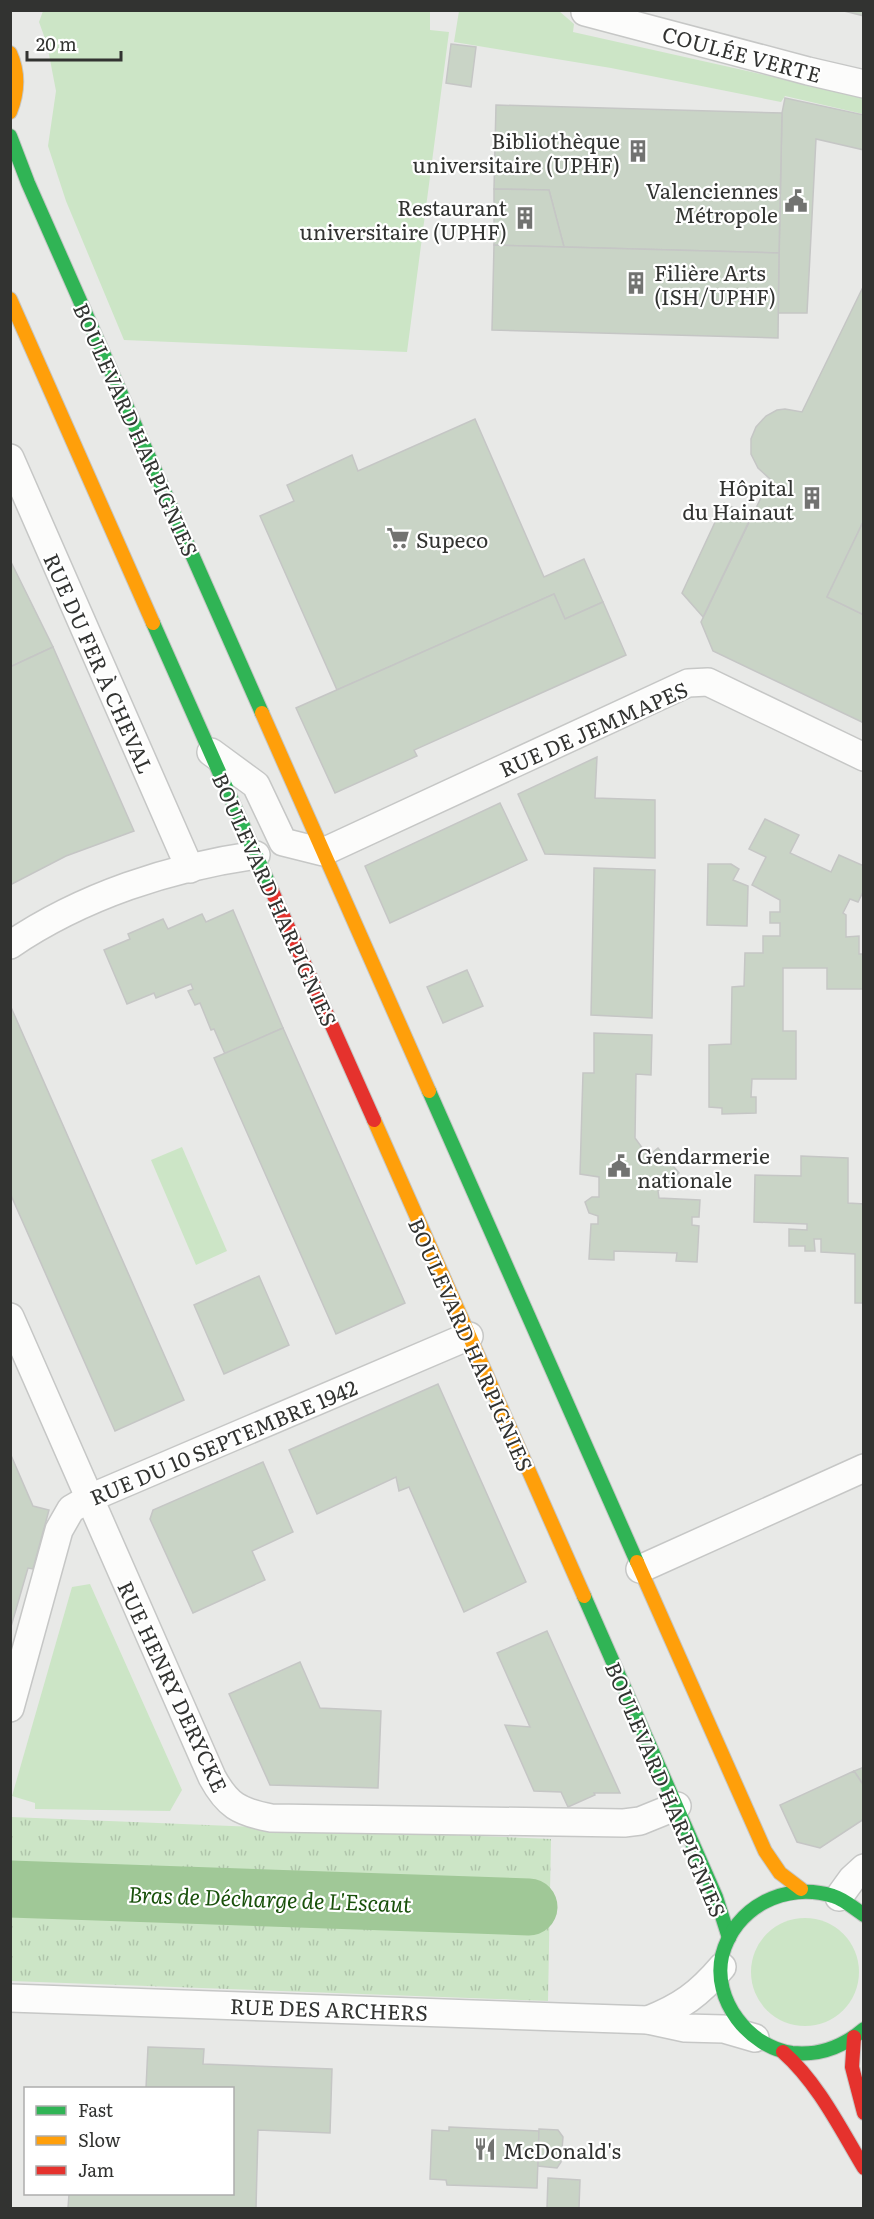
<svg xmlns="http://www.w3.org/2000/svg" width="874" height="2219" viewBox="0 0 874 2219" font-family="Literata,serif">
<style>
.grass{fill:#cce5c6}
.park{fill:url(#park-tufts)}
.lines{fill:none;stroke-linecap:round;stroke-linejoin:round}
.river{stroke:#a0c897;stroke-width:57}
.building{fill:#c9d4c6;stroke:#c5c6c5;stroke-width:1.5}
.street-casing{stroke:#c6c7c6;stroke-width:30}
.fast-casing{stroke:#c6c7c6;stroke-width:16}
.slow-casing{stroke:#c6c7c6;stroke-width:16}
.jam-casing{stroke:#c6c7c6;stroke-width:16}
.street{stroke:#fcfcfb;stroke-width:27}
.fast{stroke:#30b455;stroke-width:14}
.slow{stroke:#ff9f0a;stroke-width:14}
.jam{stroke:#e5322d;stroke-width:14}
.labels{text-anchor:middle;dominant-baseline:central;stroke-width:4.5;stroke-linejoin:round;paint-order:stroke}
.street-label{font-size:21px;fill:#323331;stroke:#fff}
.poi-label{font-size:21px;fill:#323331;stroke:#fff;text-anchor:end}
.water-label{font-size:22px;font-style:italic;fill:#19510b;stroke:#fff}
</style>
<defs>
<pattern id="park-tufts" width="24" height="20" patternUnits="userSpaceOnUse" patternTransform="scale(1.5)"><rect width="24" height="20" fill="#cce5c6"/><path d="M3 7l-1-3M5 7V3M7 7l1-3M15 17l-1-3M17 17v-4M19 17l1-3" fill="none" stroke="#b0c5ab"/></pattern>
</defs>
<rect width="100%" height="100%" fill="#e8e9e7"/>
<g class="grass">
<polygon points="43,11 430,11 430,30 449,32 407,352 124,340 66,201 48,146 56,91 47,44 39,22"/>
<polygon points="459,11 559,11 574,24 573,32 863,97 863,114 785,96 781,102 611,68 454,42"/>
<polygon points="182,1147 227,1251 196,1265 151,1160"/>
<polygon points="90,1584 182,1790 170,1811 35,1809 35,1803 12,1796 72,1587"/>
<circle cx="805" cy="1972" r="54"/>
</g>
<polygon class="park" points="11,1817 551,1839 548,2001 11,1981"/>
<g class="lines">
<polyline class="river" points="10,1889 529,1907"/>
</g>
<g class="building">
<polygon points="840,10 864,10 864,16"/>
<polygon points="451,44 476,47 471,87 446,83"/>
<polygon points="785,98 864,115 864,150 816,139 807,313 778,313 782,113"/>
<polygon points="496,105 782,113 779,253 564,247 549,190 494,189"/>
<polygon points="494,189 549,190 564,247 494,245"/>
<polygon points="494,245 779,253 778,338 492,330"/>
<polygon points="864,285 864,520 827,597 864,615 864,723 713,651 701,622 770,479 758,468 751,454 751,439 756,427 766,416 777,410 785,409 802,412"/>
<polygon points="475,419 544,577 584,559 603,602 565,619 554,594 337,690 260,516 294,501 287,485 352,455 358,471"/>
<polygon points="724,503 751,517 703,617 682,593"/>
<polygon points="864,520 864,615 827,597"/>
<polygon points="10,560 53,647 10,667"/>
<polygon points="554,594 565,619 603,602 626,655 414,750 417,756 335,793 296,708"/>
<polygon points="53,647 134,831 66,856 10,885 10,667"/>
<polygon points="597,757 595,798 655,800 655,858 545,854 518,794"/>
<polygon points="500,803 527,860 390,923 365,866"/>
<polygon points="765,819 799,835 790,853 831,872 839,855 864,866 864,890 858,902 850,899 843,913 846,915 846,937 859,936 859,954 864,954 864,989 827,989 827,968 783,968 783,1031 796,1031 796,1079 752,1079 751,1097 756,1097 756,1113 722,1114 722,1108 709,1107 709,1045 731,1044 732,987 744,986 745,953 763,953 763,936 780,936 780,923 770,923 770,912 780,912 780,900 752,885 766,857 749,849"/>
<polygon points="708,864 731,864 739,869 733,880 748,886 747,926 707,925"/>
<polygon points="594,868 655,870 652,1018 591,1015"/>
<polygon points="233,910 283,1028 225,1054 214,1029 211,1030 200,1003 195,1005 188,991 193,989 191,984 156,998 154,993 127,1004 104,950 130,939 128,934 163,919 168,929 202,914 206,922"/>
<polygon points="467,970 483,1006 443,1023 427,987"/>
<polygon points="10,1005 184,1400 115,1431 10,1193"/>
<polygon points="283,1028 405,1303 336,1334 214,1058"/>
<polygon points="594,1033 652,1035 651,1075 636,1074 635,1138 648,1156 658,1148 679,1173 658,1191 659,1198 700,1200 699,1217 692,1217 692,1225 699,1226 697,1262 676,1261 677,1253 614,1251 614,1260 589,1259 591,1224 598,1224 598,1216 589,1213 585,1202 592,1197 599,1197 599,1177 580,1174 583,1073 594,1073"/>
<polygon points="801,1156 848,1158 848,1203 864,1204 864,1303 855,1303 855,1254 821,1252 821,1239 814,1239 815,1251 805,1251 805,1246 789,1246 789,1229 807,1230 807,1224 754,1222 755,1175 801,1176"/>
<polygon points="259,1276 289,1345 224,1374 194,1305"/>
<polygon points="438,1384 526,1582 464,1612 409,1487 399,1491 396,1477 317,1514 289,1450"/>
<polygon points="10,1453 33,1506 49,1510 33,1569 28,1568 10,1630"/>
<polygon points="263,1462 293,1532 252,1551 265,1580 193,1613 150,1519 153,1510"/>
<polygon points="547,1631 591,1729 620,1793 594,1793 595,1795 568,1807 561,1792 534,1791 505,1725 530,1727 497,1653"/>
<polygon points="300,1662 320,1708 381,1711 378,1788 270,1785 229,1694"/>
<polygon points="864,1767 864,1786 854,1771"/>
<polygon points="854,1771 864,1786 864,1819 820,1848 797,1842 780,1805"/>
<polygon points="148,2047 204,2049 203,2064 332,2069 330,2133 258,2130 256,2208 68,2208 69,2194 232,2194 232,2088 146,2088"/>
<polygon points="449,2127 539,2131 537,2188 447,2185 446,2180 430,2179 432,2130 449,2131"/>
<polygon points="539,2129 558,2130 563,2137 561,2162 557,2168 538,2166"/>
<polygon points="548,2178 580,2180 579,2208 547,2208"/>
</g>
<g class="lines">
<g class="street-casing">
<g id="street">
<polyline points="585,12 808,71 864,84"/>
<polyline points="10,458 190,869"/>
<polyline points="211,752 256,785 283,842 323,852 688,683 708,682 864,757"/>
<path d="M10,945C82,896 171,867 256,855"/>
<path d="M10,1317L212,1777C227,1805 239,1812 271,1818L624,1823L640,1821L677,1806"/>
<polyline points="640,1569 864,1468"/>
<polyline points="10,1708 59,1530 71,1509 90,1498 469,1336"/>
<polyline points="839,1897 852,1879 864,1868"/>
<polyline points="10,1998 648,2020 685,2028 724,2029 755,2038"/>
<path d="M648,2020C681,2007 699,1994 722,1967"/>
</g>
</g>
<g class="fast-casing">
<g id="fast">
<polyline points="10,136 28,183 262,713"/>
<polyline points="153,623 272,891"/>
<polyline points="429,1091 637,1562"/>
<polyline points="584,1596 716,1897 729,1938"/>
<path d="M864,1915C855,1909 844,1899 833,1896C786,1881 734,1907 722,1956C712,2000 749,2047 792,2053C820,2056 843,2047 864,2029"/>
</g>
</g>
<g class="slow-casing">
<g id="slow">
<path d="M10,53C19,73 18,92 10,112"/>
<polyline points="10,299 153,623"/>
<polyline points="262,713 429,1091"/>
<polyline points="374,1120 584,1596"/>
<polyline points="637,1562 765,1851 780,1873 801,1889"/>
</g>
</g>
<g class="jam-casing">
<g id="jam">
<polyline points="272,891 374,1120"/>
<polyline points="854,2037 852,2067 864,2113"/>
<path d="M783,2052C818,2083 840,2128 864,2168"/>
</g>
</g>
<use href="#street" class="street"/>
<use href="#fast" class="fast"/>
<use href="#slow" class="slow"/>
<use href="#jam" class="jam"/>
</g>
<defs>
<g id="building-bare" transform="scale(1.8)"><path d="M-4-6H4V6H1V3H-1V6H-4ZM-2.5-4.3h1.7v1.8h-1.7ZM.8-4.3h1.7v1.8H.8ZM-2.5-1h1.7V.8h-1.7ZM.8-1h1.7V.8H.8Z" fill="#727371" stroke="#fff" stroke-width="2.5" paint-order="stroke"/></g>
<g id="civic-bare" transform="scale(1.8)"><path d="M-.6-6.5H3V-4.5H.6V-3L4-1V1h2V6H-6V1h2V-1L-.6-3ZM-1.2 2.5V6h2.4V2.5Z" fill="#727371" stroke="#fff" stroke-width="2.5" paint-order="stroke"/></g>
<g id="supermarket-bare" transform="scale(1.8)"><path d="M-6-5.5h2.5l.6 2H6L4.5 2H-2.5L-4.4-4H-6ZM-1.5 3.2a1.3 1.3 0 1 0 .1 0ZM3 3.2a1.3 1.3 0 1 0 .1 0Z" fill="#727371" stroke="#fff" stroke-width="2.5" paint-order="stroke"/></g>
<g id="restaurant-bare" transform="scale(1.8)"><path d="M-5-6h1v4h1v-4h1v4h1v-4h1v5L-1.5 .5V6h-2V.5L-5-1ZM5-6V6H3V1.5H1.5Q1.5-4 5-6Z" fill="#727371" stroke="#fff" stroke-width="2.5" paint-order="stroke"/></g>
</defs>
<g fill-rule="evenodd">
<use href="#building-bare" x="638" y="151"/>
<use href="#civic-bare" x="796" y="201"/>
<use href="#building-bare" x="525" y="218"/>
<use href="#building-bare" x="636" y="283"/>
<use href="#building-bare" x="812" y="498"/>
<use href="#supermarket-bare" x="398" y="538"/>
<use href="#civic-bare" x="619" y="1166"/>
<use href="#restaurant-bare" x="485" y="2149"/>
</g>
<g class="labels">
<g class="street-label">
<text transform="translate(742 53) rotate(15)">COULÉE VERTE</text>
<text transform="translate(137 429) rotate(66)">BOULEVARD HARPIGNIES</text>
<text transform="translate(100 663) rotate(66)">RUE DU FER À CHEVAL</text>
<text transform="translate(593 728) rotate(-24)">RUE DE JEMMAPES</text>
<text transform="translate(276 899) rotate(66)">BOULEVARD HARPIGNIES</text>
<text transform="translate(472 1344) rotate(66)">BOULEVARD HARPIGNIES</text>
<text transform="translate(223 1441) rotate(-23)">RUE DU 10 SEPTEMBRE 1942</text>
<text transform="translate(174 1686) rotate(65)">RUE HENRY DERYCKE</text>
<text transform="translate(667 1789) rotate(67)">BOULEVARD HARPIGNIES</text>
<text transform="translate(329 2008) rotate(2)">RUE DES ARCHERS</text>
</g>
<g class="poi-label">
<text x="620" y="139">Bibliothèque<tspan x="620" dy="24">universitaire (UPHF)</tspan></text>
<text x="778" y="189">Valenciennes<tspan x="778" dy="24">Métropole</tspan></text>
<text x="507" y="206">Restaurant<tspan x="507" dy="24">universitaire (UPHF)</tspan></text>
<text x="654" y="271" text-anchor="start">Filière Arts<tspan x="654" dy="24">(ISH/UPHF)</tspan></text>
<text x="794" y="486">Hôpital<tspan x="794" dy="24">du Hainaut</tspan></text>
<text x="416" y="538" text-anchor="start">Supeco</text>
<text x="637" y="1154" text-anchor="start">Gendarmerie<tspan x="637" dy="24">nationale</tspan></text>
<text x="503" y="2149" text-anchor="start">McDonald's</text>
</g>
<g class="water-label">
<text transform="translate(270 1898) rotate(2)">Bras de Décharge de L'Escaut</text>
</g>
</g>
<rect width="874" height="2219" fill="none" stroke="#323331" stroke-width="24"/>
<rect x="24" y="2087" width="210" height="108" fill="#ffffff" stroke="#adadad" stroke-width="1.5"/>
<rect x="36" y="2106" width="30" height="9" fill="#30b455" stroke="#adadad" stroke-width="1.5"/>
<text x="78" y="2117" font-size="18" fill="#323331">Fast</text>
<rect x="36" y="2136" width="30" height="9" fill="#ff9f0a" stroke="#adadad" stroke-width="1.5"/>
<text x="78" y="2147" font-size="18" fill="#323331">Slow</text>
<rect x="36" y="2166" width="30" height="9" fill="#e5322d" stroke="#adadad" stroke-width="1.5"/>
<text x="78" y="2177" font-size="18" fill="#323331">Jam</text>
<path d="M27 51v9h94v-9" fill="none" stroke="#323331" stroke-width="3"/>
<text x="36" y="51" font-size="18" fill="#323331" stroke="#ffffff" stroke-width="4.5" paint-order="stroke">20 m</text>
</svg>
